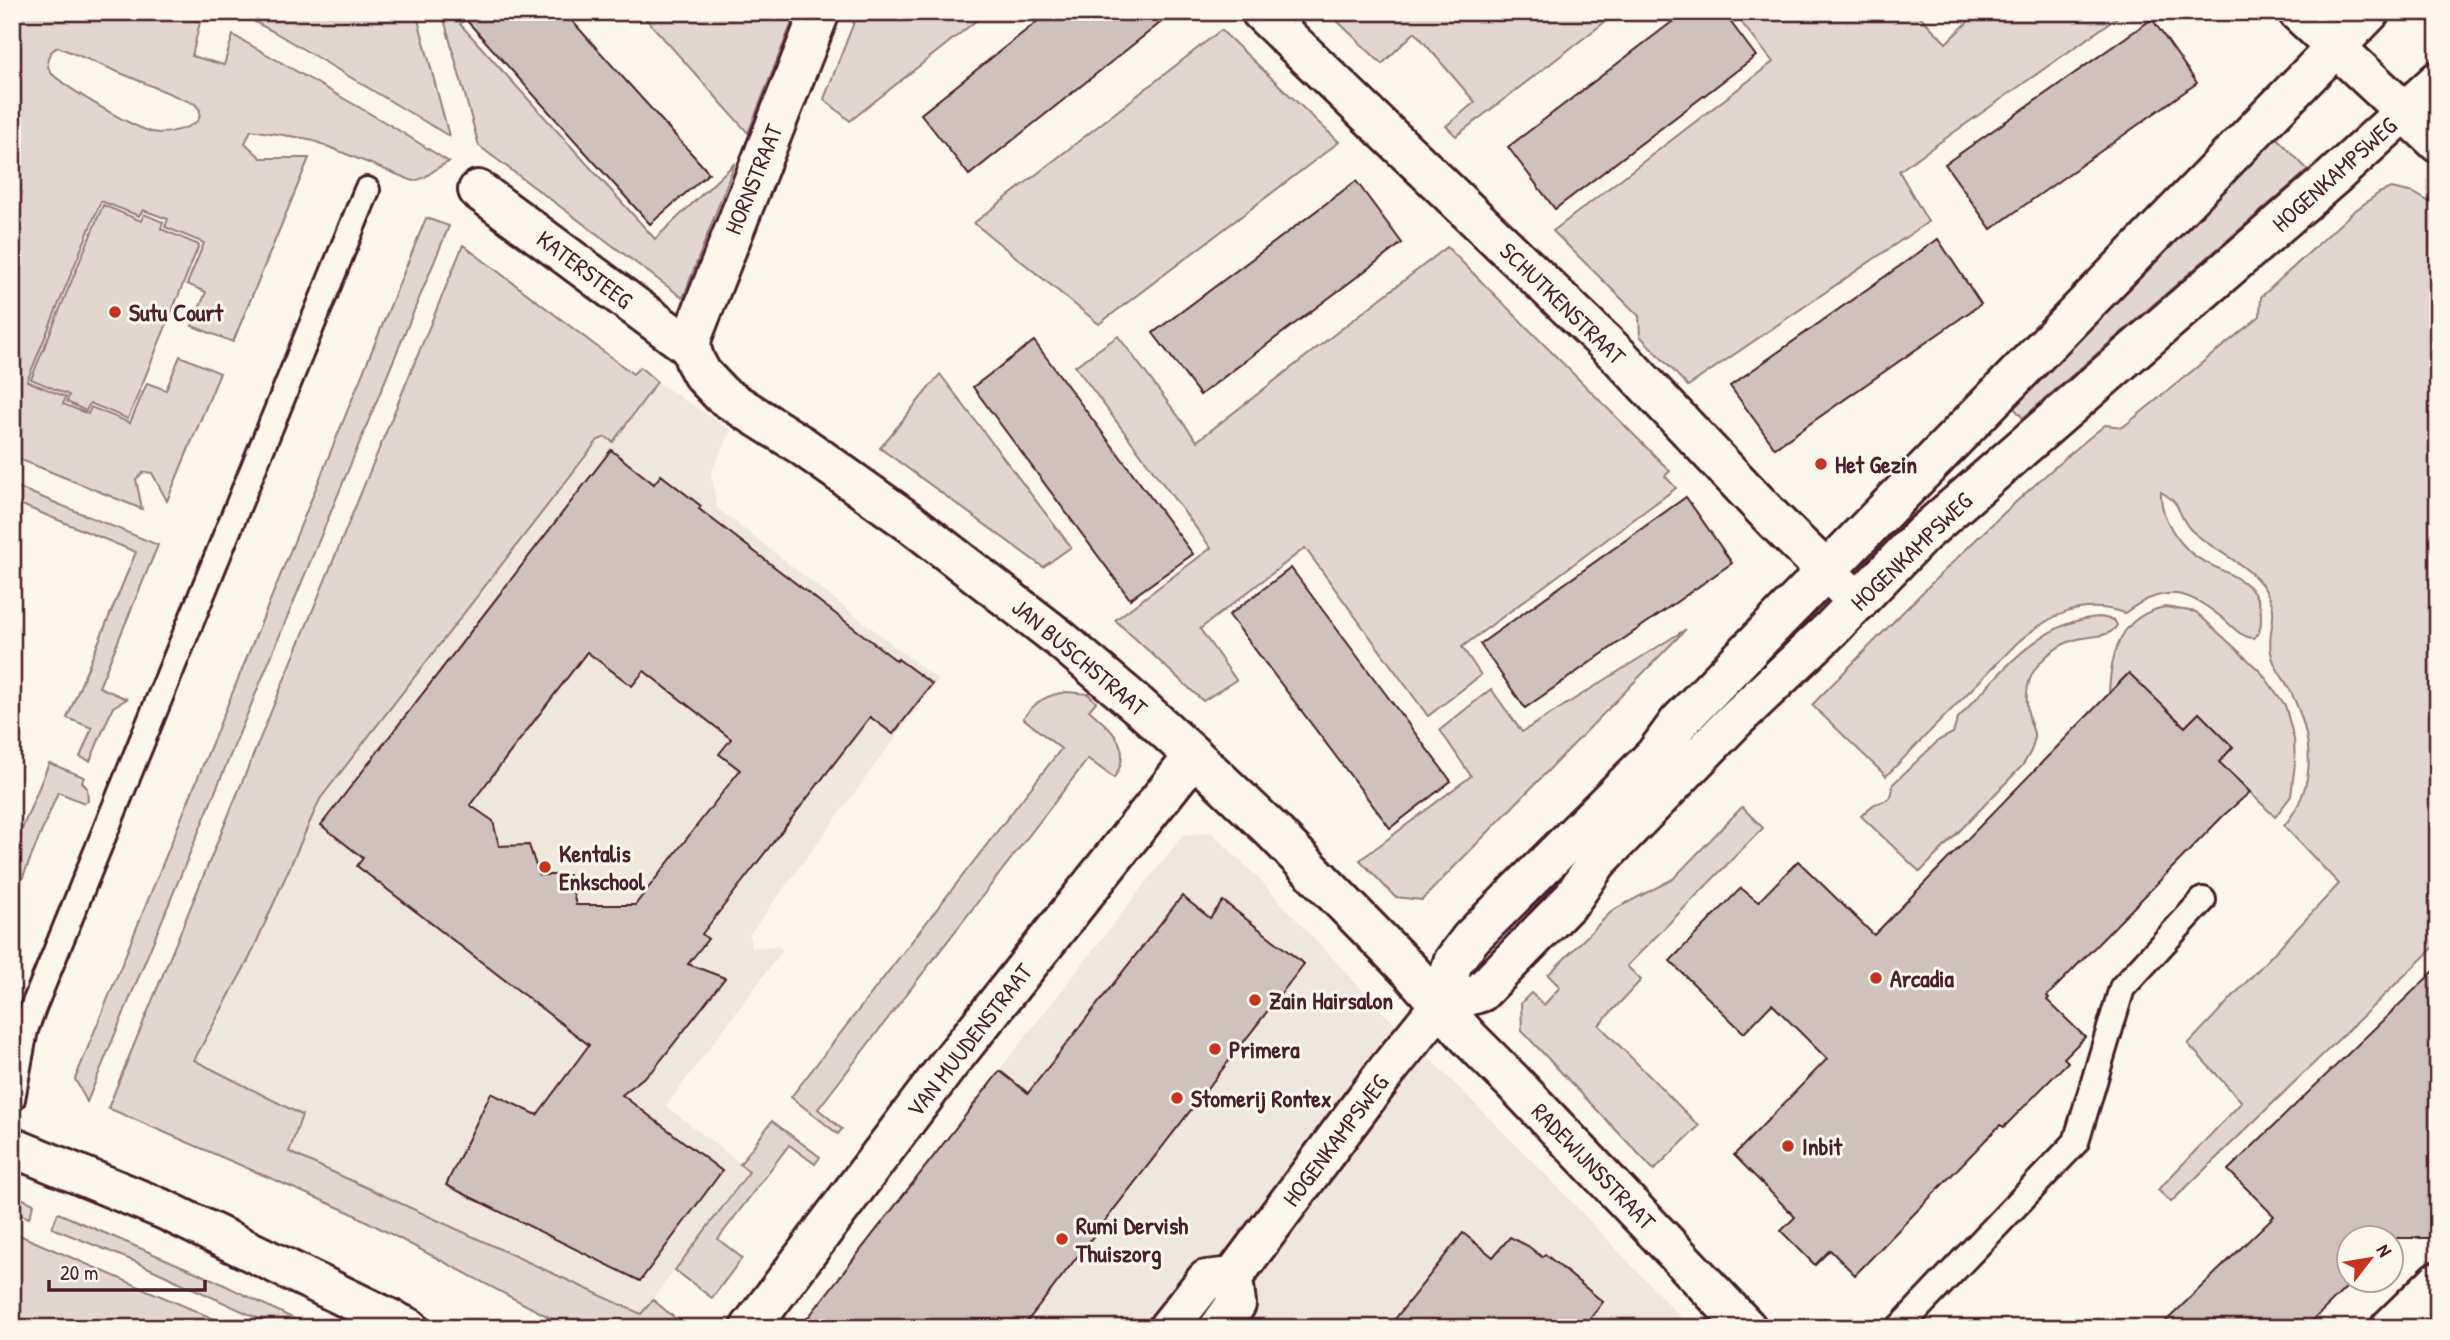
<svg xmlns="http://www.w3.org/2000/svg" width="2450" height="1340" viewBox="0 0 2450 1340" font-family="'Patrick Hand',sans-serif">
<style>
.built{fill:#eee7de}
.green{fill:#e2d7d0;stroke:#967b7e;stroke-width:2;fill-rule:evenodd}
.building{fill:#cfc2bc;stroke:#4a1f2b;stroke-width:2;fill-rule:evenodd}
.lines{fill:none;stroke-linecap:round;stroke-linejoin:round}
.service-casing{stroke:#4a1f2b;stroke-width:30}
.minor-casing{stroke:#4a1f2b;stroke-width:44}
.tertiary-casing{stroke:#4a1f2b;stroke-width:44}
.secondary-casing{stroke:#4a1f2b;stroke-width:44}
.service{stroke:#fbf7ec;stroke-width:24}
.minor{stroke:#fbf7ec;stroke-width:38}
.tertiary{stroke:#fbf7ec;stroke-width:38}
.secondary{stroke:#fbf7ec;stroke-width:38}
.poi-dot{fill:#c8321e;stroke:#fbf7ec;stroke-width:2.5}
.labels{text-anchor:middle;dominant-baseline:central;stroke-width:6;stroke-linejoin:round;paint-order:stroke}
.street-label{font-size:24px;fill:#4a1f2b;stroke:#fbf7ec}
.poi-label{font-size:24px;font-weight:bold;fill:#4a1f2b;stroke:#fbf7ec;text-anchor:start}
</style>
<rect width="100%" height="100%" fill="#fbf7ec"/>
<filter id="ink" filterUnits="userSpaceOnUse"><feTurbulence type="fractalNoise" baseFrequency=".0143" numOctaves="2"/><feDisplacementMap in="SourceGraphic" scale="14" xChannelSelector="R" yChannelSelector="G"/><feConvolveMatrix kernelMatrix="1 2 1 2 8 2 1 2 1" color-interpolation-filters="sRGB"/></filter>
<g filter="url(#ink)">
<g class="built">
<polygon points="657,382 731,430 711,473 717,508 938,680 750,934 751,948 777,946 783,950 666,1106 750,1171 641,1314 288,1151 194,1060 249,959 320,799 598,440 606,437 614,441"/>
<polygon points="1211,832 1256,876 1378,1007 1548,1177 1691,1328 798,1328 1183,835"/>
</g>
<g class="green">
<path d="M12,12H169L200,22L192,56L224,65L233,35L395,128L449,162C433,168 430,178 413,181L309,139L251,130L245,143L261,158H309L233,342L192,326L206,292L187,284L204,243L165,227L168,219L143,210L139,216L101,201L27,381L66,397L63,404L88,414L91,407L130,423L147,383L166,390L180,356L220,373L167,501L152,473L144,472L136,479L142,509L12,456ZM58,47L195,104L200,110L199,119C192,128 170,133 159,133C139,133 65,87 50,72C45,61 48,52 58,47Z"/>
<polygon points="236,12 416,12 449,136 276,33"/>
<polygon points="442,12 473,12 460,24 655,239 735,163 683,298 479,146"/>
<polygon points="640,12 796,12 748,133"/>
<polygon points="858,12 987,12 850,121 824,99"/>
<polygon points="1328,12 1618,12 1456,136 1446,126 1475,102 1415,32 1382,64"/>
<polygon points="1733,12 1916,12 1946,43 1978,12 2125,12 1899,171 1928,222 1688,386 1640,336 1639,316 1553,231 1773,62"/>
<polygon points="1221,30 1339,142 1099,324 974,223"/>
<polygon points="2276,137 2308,170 2023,418 2013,407"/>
<path d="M2391,188L2414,193L2438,207V588L2431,610L2438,612V943L2171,1202L2158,1190L2242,1102L2188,1044L2339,884L2284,826C2319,784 2313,736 2290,690C2283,677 2273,666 2271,652C2266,625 2284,615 2262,585C2244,561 2211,550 2190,529C2183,521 2181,514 2177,506C2174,500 2166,495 2161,492C2160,513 2172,534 2187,549C2209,573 2263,573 2261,619C2261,627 2260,632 2254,638C2243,638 2235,629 2227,622C2191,591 2166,582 2125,613C2082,599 2050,614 2017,643L1886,776L1812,705C1907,608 1999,510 2105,425L2123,427L2260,316L2261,297L2353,212L2379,193Z"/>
<polygon points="103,205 141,221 144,214 163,222 161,229 199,245 128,419 90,403 86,411 67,402 69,395 31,379"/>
<polygon points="426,218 449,226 87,1102 75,1079"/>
<polygon points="463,245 633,374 640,367 657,382 613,442 606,437 598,440 320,799 249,959 194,1060 302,1115 289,1152 641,1314 653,1300 687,1328 591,1328 586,1324 562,1324 349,1212 108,1108"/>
<polygon points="1447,247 1670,471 1665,476 1676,488 1462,647 1481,675 1428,716 1305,548 1200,629 1236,680 1203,701 1115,620 1211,548 1075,366 1118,336 1197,441"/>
<polygon points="940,374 1071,547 1043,567 880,448"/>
<polygon points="12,485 158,545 99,687 127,699 113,707 90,761 80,757 92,728 67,718 136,552 12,501"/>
<path d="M2165,607L2196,612L2261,672L2285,705L2294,739L2295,763L2291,796L2275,817L2219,762L2233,747L2199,713L2185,727L2128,674L2109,693C2111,652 2120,616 2165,607Z"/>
<path d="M2100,617L2114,620L2117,625C2110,639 2088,635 2074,640C2058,645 2044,657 2035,669C2025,684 2025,705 2030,721C2031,726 2035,732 2034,737C2034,748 2028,757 2022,766L1920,872L1861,816C1865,812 1871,806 1875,804C1889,799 1892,802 1893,784L1939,740L1953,733L1958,718C1998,677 2038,620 2100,617Z"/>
<polygon points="1686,629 1422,900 1395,897 1360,860 1471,776 1440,730 1491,689 1522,732"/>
<path d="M1067,692L1088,694L1096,702L1089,710C1111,730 1135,747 1114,778L1088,759L818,1109L842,1129L838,1134L791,1097L1061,749L1023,718C1036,701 1046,695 1067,692Z"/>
<polygon points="49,763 84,777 82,782 87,788 88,801 84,803 58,792 12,903 12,853"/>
<polygon points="1742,807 1763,828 1627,966 1641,980 1599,1025 1699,1126 1654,1170 1522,1031 1521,1003 1531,993 1544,1005 1560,987 1548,975 1613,910 1673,879"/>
<polygon points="772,1121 820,1157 815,1164 789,1145 718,1239 742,1258 712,1298 675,1270 749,1172 740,1164"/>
<polygon points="12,1194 34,1204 29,1218 12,1211"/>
<polygon points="58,1213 214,1280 313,1328 279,1328 136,1262 52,1228"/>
<polygon points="12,1232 235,1328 12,1328"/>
</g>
<g class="building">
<polygon points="459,12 564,12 709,173 650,224"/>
<polygon points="1049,12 1174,12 969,175 921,114"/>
<polygon points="1685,12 1723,12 1756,56 1555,209 1508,147"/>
<polygon points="2152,19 2197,83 1991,229 1945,164"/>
<polygon points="1356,181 1402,243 1200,395 1153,333"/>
<polygon points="1938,239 1981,304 1775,448 1730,386"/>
<polygon points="1034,341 1193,554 1130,599 973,387"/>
<path d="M611,450L654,484L661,475L701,506L699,509L897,661L898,659L932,684L893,734L870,717L702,934L708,939L688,964L725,978L654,1069L622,1095L722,1171L640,1281L446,1185L491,1093L537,1115L589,1045L357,866L363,858L321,825ZM587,652L632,686L644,671L731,739L719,754L740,770L635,905H576L569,875H539L529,845L499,846L493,821L470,805Z"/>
<polygon points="1686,497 1732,563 1525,708 1480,644"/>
<polygon points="1291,568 1451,781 1390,828 1229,615"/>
<polygon points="2129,673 2185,727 2199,713 2233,747 2219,762 2250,792 2223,816 2047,996 2049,998 2047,1000 2085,1037 2064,1058 2068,1062 2004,1127 2000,1125 1855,1275 1830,1250 1815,1265 1781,1231 1795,1217 1734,1155 1827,1059 1772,1004 1744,1033 1670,961 1741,888 1758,902 1798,861 1874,935"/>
<polygon points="1182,896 1210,918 1223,901 1304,964 1022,1328 800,1328 1000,1071 1028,1093"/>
<polygon points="2438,967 2438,1238 2397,1238 2390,1244 2390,1238 2348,1238 2348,1280 2354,1280 2305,1328 2159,1328 2274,1216 2228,1170"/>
<polygon points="1463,1233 1493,1257 1510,1237 1528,1246 1542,1257 1545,1254 1603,1302 1583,1328 1388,1328"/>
</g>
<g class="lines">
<g class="service-casing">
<g id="service">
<polyline points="12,1099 25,1030 33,1008 367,190"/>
<polyline points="1899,1328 2076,1142 2122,988 2203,900"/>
</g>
</g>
<g class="minor-casing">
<g id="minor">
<polyline points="820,12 692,337 691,348 695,361 702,374 722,395 801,445 912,524 1059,638 1139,706 1194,756 1271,829 1411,972 1469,1038 1513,1082 1747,1328"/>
<polyline points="1261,12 1620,357 1773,519 1858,602"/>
<polyline points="2298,12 2438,143"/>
<polyline points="478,190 691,348"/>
<polyline points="750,1328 945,1069 1194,756"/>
<polyline points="2390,1328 2438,1281"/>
</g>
</g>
<g class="tertiary-casing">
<g id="tertiary">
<polyline points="1440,1005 1481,992 1572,899 1597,862 1735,720 1832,628 1922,535 2333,177 2438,81"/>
<polyline points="1168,1328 1206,1280 1233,1277"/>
<polyline points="1219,1328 1236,1304 1233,1277 1385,1073 1440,1005 1453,962 1471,938 1655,755 1679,722 2370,12"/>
</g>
</g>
<g class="secondary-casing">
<polyline id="secondary" points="12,1147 165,1210 409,1328"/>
</g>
<use href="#service" class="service"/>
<use href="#minor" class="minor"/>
<use href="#tertiary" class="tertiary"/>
<use href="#secondary" class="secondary"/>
</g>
</g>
<g class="poi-dot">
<circle cx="115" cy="312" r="7"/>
<circle cx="1821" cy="464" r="7"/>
<circle cx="545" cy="867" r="7"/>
<circle cx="1876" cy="978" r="7"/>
<circle cx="1255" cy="1000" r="7"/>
<circle cx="1215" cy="1049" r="7"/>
<circle cx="1177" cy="1098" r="7"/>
<circle cx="1788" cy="1146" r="7"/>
<circle cx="1062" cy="1239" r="7"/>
</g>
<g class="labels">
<g class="street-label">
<text transform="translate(2334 174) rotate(-42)">HOGENKAMPSWEG</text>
<text transform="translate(753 179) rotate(-68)">HORNSTRAAT</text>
<text transform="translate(585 269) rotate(37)">KATERSTEEG</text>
<text transform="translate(1563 303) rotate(44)">SCHUTKENSTRAAT</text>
<text transform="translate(1911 551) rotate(-44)">HOGENKAMPSWEG</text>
<text transform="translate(1080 657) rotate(40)">JAN BUSCHSTRAAT</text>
<text transform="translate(969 1040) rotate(-52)">VAN MUUDENSTRAAT</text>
<text transform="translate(1335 1140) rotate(-53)">HOGENKAMPSWEG</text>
<text transform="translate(1594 1166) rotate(46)">RADEWIJNSSTRAAT</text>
</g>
<g class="poi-label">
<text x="129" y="312">Sutu Court</text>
<text x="1835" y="464">Het Gezin</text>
<text x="559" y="853">Kentalis<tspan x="559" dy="28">Enkschool</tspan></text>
<text x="1890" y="978">Arcadia</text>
<text x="1269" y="1000">Zain Hairsalon</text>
<text x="1229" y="1049">Primera</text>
<text x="1191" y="1098">Stomerij Rontex</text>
<text x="1802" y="1146">Inbit</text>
<text x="1076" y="1225">Rumi Dervish<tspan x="1076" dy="28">Thuiszorg</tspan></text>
</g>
</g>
<rect width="2450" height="1340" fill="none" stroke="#fbf7ec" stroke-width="42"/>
<rect x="21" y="21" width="2408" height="1298" fill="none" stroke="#4a1f2b" stroke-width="2.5" filter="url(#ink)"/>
<g transform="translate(2370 1259) rotate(59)"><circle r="33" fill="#fbf7ec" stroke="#b4a19f" stroke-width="2"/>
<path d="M0-5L12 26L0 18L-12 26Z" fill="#c8321e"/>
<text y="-10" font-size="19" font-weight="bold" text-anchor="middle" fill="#4a1f2b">N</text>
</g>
<path d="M49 1280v10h156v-10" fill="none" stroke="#4a1f2b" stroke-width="3.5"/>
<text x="60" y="1280" font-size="21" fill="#4a1f2b" stroke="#fbf7ec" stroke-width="5" paint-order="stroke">20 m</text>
</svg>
